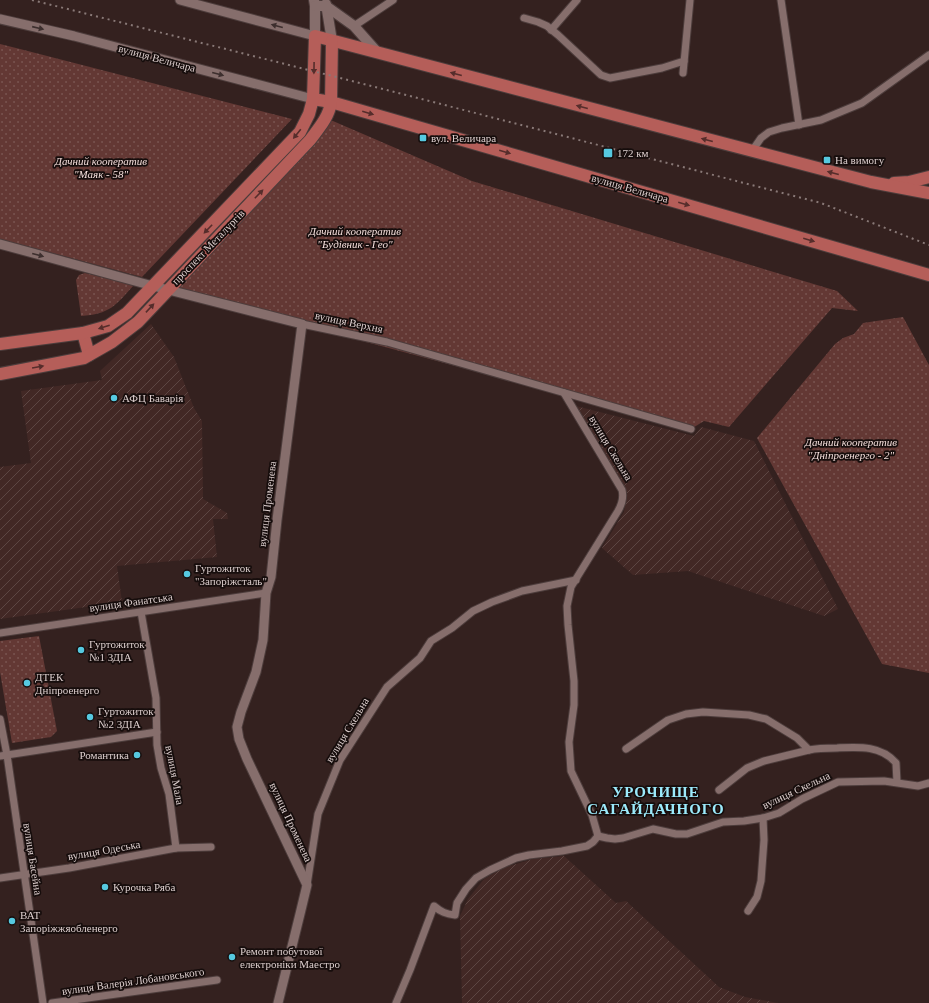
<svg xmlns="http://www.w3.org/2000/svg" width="929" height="1003" viewBox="0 0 929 1003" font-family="Georgia,serif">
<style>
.industrial{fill:url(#industrial-furrows)}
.grass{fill:url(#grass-dots)}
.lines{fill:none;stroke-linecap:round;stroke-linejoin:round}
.minor-casing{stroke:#4d3d3c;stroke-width:9}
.tertiary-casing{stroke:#4d3d3c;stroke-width:11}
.secondary-casing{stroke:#4d3d3c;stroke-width:12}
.primary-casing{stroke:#4d3d3c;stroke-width:14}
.minor{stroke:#866e6c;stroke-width:7}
.tertiary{stroke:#866e6c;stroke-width:9}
.secondary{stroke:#866e6c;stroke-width:10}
.primary{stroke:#b55e59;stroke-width:12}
.rail{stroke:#897977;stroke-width:2;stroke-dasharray:2 4;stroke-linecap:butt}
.oneway{fill:#3d2f2e}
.oneway2{fill:#562d2b}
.poi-dot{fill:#56c9e0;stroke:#160d0c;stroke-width:1.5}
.labels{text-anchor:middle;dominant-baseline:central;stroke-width:3.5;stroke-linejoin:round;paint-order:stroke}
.street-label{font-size:11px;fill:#ddcfce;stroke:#160d0c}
.poi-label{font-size:11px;fill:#ddcfce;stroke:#160d0c;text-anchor:start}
.park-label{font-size:11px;font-style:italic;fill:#f4dedb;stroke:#160d0c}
.district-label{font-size:15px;font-weight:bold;letter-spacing:1px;fill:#9ceafb;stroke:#160d0c}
</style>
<defs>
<pattern id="industrial-furrows" width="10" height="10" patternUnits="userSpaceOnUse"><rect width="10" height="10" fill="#422825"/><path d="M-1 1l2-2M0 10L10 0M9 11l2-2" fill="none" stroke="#5d4643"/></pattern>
<pattern id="grass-dots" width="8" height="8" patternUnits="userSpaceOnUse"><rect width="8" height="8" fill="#633834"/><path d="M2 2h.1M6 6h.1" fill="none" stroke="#795450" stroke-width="1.8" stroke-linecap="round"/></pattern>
</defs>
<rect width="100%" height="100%" fill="#34211f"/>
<g class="industrial">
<polygon points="151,324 174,357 194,408 202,421 203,499 227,513 228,519 213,519 217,557 117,566 122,602 0,619 0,467 31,463 21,391 102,380 100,371"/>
<polygon points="576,406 694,436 701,427 754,441 838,609 824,616 688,571 633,575 602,548 624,512 627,493"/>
<polygon points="564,856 616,903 626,901 719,987 745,997 778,1003 462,1003 460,916 468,899 484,879 503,868 533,859"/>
</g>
<g class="grass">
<polygon points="0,44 20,49 292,119 142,277 0,239"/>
<polygon points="326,118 472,181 837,291 858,311 832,308 729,427 704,421 691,429 168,289"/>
<path d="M85,273L134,285C115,306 110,314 81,316L76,280L79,275Z"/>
<polygon points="903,317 929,365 929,673 882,664 757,438 835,344 843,338 854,334 863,323"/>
<polygon points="39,636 57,731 51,737 12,743 0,672 0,641"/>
</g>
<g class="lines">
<g class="minor-casing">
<g id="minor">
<polyline points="781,0 799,125"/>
<polyline points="524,18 538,22 547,26 558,35 601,75 610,78 662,68 684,61"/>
<polyline points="354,26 393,0"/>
<polyline points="551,30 577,0"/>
<polyline points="683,73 690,0"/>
<polyline points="752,151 761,138 769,132 782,128 821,120 862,103 929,55"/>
<polyline points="302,324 387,342 691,429"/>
<polyline points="141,612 156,698 157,745 161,768 169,794 176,848"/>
<polyline points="0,633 266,593"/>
<polyline points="0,719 7,755 43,1003"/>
<polyline points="626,749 668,720 686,714 703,712 749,715 766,719 797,738 809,750 764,761 747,768 719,790"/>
<path d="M809,750C818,748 828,748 837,748C858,747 881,745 896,763L897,782"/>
<polyline points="0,756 157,732"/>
<polyline points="598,836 607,838 615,839 623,838 653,829 676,834 687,834 723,822 744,821 763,818 779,813 802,799 838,782 884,781 918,786 929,783"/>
<polyline points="0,878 69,868 176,848 211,847"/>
<polyline points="307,885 318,814 340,760 387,687 420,658 431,641 452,628 473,611 492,602 522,591 576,580"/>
<polyline points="748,911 757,897 761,881 764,840 763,818"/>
<polyline points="52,1003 217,980"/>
<path d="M396,1003L410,970L434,906C441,912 446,914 455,915L457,903L466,889L476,878L490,870L516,858L529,855L562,851L587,846L593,842L598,836L592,815L571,771L569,742L574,705V681L568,625L567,606L571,587L618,511C622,504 624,498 622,490L564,393"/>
</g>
</g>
<g class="tertiary-casing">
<g id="tertiary">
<polyline points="180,0 315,36"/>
<polyline points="0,19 74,36 313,99"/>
<polyline points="0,244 153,286 302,324 277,520 271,577 266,593 263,640 256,672 241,712 237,727 239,739 247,759 307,885 300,914 278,1003"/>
</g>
</g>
<g class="secondary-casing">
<g id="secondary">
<polyline points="314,0 315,6 315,36"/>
<polyline points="326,4 332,41"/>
<polyline points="315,6 326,6 354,26 378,53"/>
</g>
</g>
<g class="primary-casing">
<g id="primary">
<polyline points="313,99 331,102 929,275"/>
<polyline points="894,183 909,182 929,177"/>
<polyline points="83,333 89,355"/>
<polyline points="0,344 83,333 108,326 127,313 300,132 309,114 313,99 315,36 871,182 929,193"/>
<path d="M0,374L84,358L112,342L138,322L310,140C319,128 329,117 331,102L332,41"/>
</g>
</g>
<use href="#minor" class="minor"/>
<use href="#tertiary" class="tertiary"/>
<use href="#secondary" class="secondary"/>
<use href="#primary" class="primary"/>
<polyline class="rail" points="32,0 360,83 821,203 929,245"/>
</g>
<defs><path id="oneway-solid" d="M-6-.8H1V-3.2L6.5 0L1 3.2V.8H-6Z"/></defs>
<g class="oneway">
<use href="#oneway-solid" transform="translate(277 26) rotate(-165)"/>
<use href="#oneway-solid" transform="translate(38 28) rotate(13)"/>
<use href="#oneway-solid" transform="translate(218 74) rotate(15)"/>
<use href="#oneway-solid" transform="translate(38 255) rotate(15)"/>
</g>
<g class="oneway2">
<use href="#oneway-solid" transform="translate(314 68) rotate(91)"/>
<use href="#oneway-solid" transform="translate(456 74) rotate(-165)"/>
<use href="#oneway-solid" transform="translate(582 107) rotate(-165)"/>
<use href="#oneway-solid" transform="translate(368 113) rotate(16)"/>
<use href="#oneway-solid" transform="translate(297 134) rotate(129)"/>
<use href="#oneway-solid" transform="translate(707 140) rotate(-165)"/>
<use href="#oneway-solid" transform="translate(505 152) rotate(16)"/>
<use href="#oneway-solid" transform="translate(833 173) rotate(-165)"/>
<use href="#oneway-solid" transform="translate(259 194) rotate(-46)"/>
<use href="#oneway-solid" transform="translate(684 204) rotate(16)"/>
<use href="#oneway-solid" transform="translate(208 229) rotate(134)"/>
<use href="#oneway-solid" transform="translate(809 240) rotate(16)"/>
<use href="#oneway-solid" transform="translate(150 308) rotate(-47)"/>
<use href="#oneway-solid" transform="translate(104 327) rotate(162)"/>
<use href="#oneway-solid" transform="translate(38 367) rotate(-10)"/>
</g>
<g class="poi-dot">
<rect x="419" y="134" width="8" height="8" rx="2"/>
<rect x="603" y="148" width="10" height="10" rx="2"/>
<rect x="823" y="156" width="8" height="8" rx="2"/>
<circle cx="114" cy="398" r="4"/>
<circle cx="187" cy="574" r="4"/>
<circle cx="81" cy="650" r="4"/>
<circle cx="27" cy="683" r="4"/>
<circle cx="90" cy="717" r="4"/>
<circle cx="137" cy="755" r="4"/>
<circle cx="105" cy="887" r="4"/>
<circle cx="12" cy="921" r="4"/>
<circle cx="232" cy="957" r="4"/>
</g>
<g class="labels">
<g class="street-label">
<text transform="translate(157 58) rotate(15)">вулиця Величара</text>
<text transform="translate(630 188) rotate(16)">вулиця Величара</text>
<text transform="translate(208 247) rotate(-46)">проспект Металургів</text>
<text transform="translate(349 322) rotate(12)">вулиця Верхня</text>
<text transform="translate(611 448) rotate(59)">вулиця Скельна</text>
<text transform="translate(267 504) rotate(-83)">вулиця Променева</text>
<text transform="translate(131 602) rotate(-8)">вулиця Фанатська</text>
<text transform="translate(347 730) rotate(-59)">вулиця Скельна</text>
<text transform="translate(175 775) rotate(79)">вулиця Мала</text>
<text transform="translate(796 790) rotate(-25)">вулиця Скельна</text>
<text transform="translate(291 822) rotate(65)">вулиця Променева</text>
<text transform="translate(104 850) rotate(-10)">вулиця Одеська</text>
<text transform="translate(33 859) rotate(81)">вулиця Басейна</text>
<text transform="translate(133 981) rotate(-8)">вулиця Валерія Лобановського</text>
</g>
<g class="poi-label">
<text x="431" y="138">вул. Величара</text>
<text x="617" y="153">172 км</text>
<text x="835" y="160">На вимогу</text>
<text x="122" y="398">АФЦ Баварiя</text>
<text x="195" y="568">Гуртожиток<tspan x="195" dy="13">"Запоріжсталь"</tspan></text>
<text x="89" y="644">Гуртожиток<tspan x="89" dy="13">№1 ЗДІА</tspan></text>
<text x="35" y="677">ДТЕК<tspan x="35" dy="13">Дніпроенерго</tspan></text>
<text x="98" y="711">Гуртожиток<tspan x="98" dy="13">№2 ЗДІА</tspan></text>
<text x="129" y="755" text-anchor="end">Романтика</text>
<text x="113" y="887">Курочка Ряба</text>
<text x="20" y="915">ВАТ<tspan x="20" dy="13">Запоріжжяобленерго</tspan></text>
<text x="240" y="951">Ремонт побутової<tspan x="240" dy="13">електроніки Маестро</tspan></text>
</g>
<g class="park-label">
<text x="101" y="161">Дачний кооператив<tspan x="101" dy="13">"Маяк - 58"</tspan></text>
<text x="355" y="231">Дачний кооператив<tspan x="355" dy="13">"Будівник - Гео"</tspan></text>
<text x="851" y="442">Дачний кооператив<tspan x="851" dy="13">"Дніпроенерго - 2"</tspan></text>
</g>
<g class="district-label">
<text x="656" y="792">УРОЧИЩЕ<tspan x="656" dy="17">САГАЙДАЧНОГО</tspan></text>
</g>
</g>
</svg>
